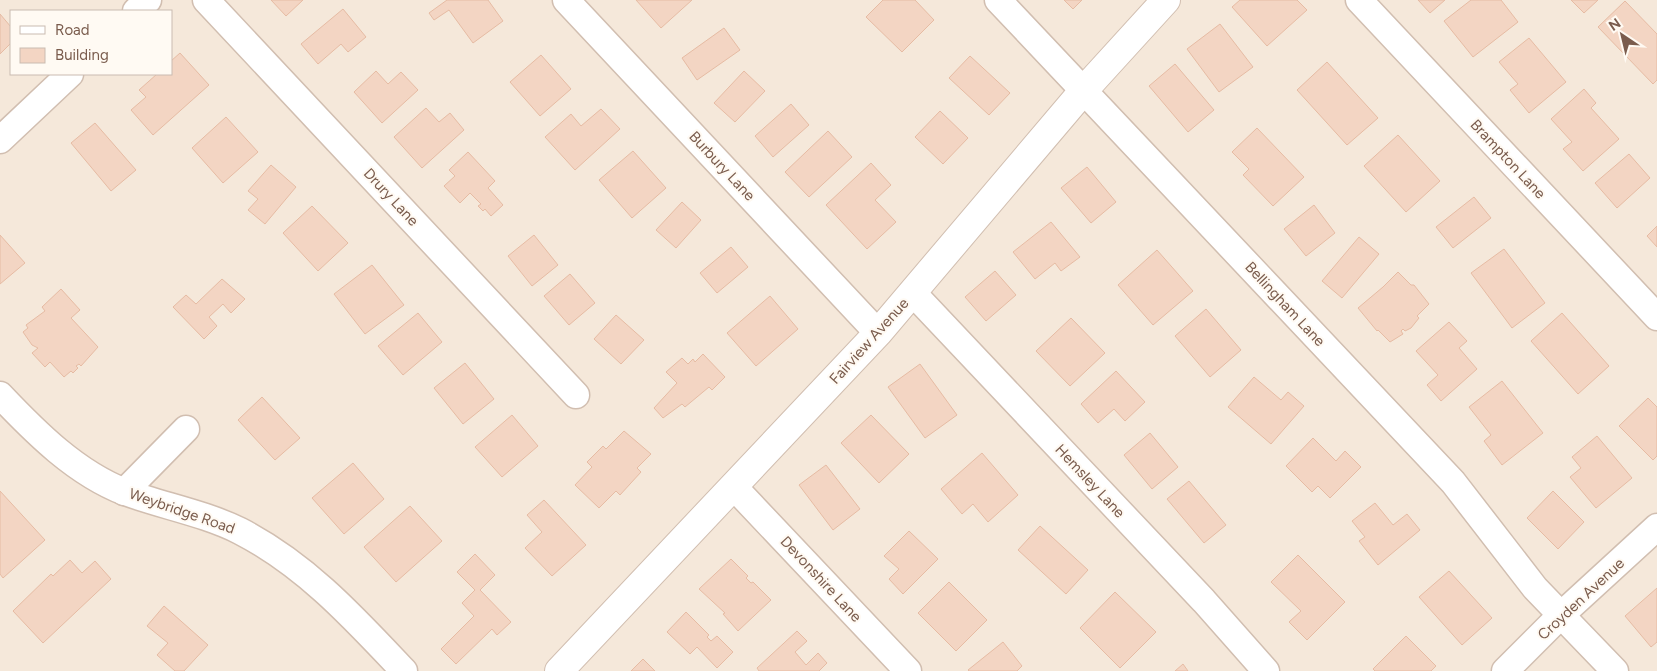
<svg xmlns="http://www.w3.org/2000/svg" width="1657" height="671" viewBox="0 0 1657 671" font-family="Figtree,sans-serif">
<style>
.residential{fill:#f5e8da;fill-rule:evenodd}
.building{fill:#f3d5c3;stroke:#e6bba3}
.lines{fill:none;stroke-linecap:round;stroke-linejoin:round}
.minor-casing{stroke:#d1beb0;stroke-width:29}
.tertiary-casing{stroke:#d1beb0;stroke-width:30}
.minor{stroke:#fff;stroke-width:26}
.tertiary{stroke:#fff;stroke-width:28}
.labels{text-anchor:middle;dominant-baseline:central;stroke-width:4;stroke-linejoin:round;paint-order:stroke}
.street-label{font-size:15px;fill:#7a5c4d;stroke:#fffaf3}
</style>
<rect width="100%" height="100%" fill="#fdf6ec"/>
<path class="residential" d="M0,0H1657V671H0ZM11,11H171V74H11Z"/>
<g class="building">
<polygon points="271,0 303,0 286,16"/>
<polygon points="447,0 488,0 503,21 473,43 449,10 434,20 429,13"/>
<polygon points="636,0 692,0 661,28"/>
<polygon points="883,0 915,0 934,20 902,52 866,17"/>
<polygon points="1064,0 1082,0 1073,9"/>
<polygon points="1240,0 1297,0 1307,10 1267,46 1232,7"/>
<polygon points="1418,0 1445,0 1430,13"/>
<polygon points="1471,0 1501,0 1518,22 1473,57 1444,21"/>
<polygon points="1571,0 1598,0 1584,13"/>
<polygon points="1625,1 1657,34 1657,80 1653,84 1598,27"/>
<polygon points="343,9 366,37 348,52 341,44 318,64 301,44"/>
<polygon points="0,14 11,27 11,43 0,54"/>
<polygon points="1220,24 1253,67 1219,92 1187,49"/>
<polygon points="724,28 740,50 697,80 682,58"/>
<polygon points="1529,38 1566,82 1529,113 1510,90 1518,84 1499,62"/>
<polygon points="180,53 209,85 153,135 131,110 146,97 139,90 157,74 171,74 171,61"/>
<polygon points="541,55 571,89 540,116 510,82"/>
<polygon points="970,56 1010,93 989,115 949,78"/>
<polygon points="1327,62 1378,118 1347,145 1297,90"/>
<polygon points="1175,64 1214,110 1188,132 1149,86"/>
<polygon points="376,71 388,84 401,72 418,90 382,123 354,92"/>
<polygon points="744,71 765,91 735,122 714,103"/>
<polygon points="1584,89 1596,103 1591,108 1619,139 1583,171 1563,149 1572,142 1551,119"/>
<polygon points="791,104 809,125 773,157 755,136"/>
<polygon points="426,108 439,122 450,113 464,130 422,168 394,137"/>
<polygon points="601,109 620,129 575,170 545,137 571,114 581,126"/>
<polygon points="940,111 968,138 943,164 915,137"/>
<polygon points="226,117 258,152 223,183 192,148"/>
<polygon points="95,123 136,170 111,191 71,143"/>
<polygon points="1257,128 1304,177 1273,206 1243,175 1249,169 1232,152"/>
<polygon points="828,131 852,157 809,197 785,172"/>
<polygon points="1398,135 1440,181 1406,212 1364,166"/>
<polygon points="633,151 666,188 632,218 599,180"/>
<polygon points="468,152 495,181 488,188 503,205 491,216 485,209 483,211 478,206 481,204 470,193 460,203 444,186 455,176 449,170"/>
<polygon points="1629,154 1650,178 1617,208 1595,183"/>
<polygon points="871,163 891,185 875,200 896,222 867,249 826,205"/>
<polygon points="271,165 296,187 265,224 248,210 258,199 248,191"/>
<polygon points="1087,167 1116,202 1091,223 1061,188"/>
<polygon points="1474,197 1491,218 1453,248 1436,227"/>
<polygon points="682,202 701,220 676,248 656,230"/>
<polygon points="1314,205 1335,233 1306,256 1284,229"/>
<polygon points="312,206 348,243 318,271 283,233"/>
<polygon points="1051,222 1080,257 1061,271 1055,263 1035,279 1013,252"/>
<polygon points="1657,226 1657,247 1647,236"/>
<polygon points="0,235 25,263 0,284"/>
<polygon points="534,235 558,265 532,286 508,256"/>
<polygon points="1359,237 1379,254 1342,298 1322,281"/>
<polygon points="731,247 748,267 717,293 700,273"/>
<polygon points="1504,249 1545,303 1512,328 1471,273"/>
<polygon points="1157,250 1193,291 1153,325 1118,285"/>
<polygon points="372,265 404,305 365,334 334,294"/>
<polygon points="995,271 1016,295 986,321 965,297"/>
<polygon points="1398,272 1411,285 1414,285 1429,304 1417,316 1419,318 1411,328 1405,331 1403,329 1401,331 1403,334 1390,342 1378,330 1377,331 1358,308 1383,287"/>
<polygon points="570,274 595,303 569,325 544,296"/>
<polygon points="222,279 245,299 231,313 223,304 209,317 217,326 204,339 173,307 186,295 196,304"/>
<polygon points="61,289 80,310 71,318 98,347 81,366 79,364 76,366 78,368 73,373 71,371 64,377 50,362 45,367 32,353 38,348 32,345 23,332 28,328 26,325 45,311 42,307"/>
<polygon points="770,296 798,329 756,366 727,333"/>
<polygon points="1206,309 1241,350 1210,377 1175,336"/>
<polygon points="418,313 442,342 403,375 378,346"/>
<polygon points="1562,313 1609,366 1578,394 1531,341"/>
<polygon points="616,315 644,340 621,364 594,339"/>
<polygon points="1071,318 1105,353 1070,386 1036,351"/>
<polygon points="1449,322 1467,341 1459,348 1477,369 1441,401 1427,385 1438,375 1416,351"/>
<polygon points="703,354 725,377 712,390 709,387 685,407 682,404 663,418 654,408 677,383 666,372 682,358 688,364 693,359 695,362"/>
<polygon points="465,363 494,399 463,424 434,388"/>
<polygon points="920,364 957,415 925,438 888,387"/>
<polygon points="1116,371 1145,402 1125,421 1114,409 1098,423 1081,404"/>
<polygon points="1254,377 1281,400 1288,392 1304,406 1271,444 1228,407"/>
<polygon points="1502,381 1543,433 1502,465 1484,441 1491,435 1469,407"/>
<polygon points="262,397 300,438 275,460 238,420"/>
<polygon points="1648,398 1657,407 1657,456 1653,460 1619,426"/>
<polygon points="512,415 538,446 502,477 475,447"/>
<polygon points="871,415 909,454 879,483 841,443"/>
<polygon points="624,431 651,454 637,468 641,472 620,495 616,491 599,508 575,485 592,467 587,462 603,446 606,449"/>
<polygon points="1150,433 1178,467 1152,489 1124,455"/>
<polygon points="1597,436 1632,478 1596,508 1570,477 1581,468 1572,457"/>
<polygon points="1313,438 1336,461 1345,451 1361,467 1330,498 1318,486 1312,492 1286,466"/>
<polygon points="982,453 1018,495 988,522 973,504 962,514 941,489"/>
<polygon points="353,463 384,499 344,534 312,498"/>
<polygon points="826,465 860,509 833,530 799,485"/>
<polygon points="1189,481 1226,525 1204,543 1167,499"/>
<polygon points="0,491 45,540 3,578 0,574"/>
<polygon points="1553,491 1584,522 1558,549 1527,518"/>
<polygon points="544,500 586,545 552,576 525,548 542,532 527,515"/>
<polygon points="1375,503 1393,525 1407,514 1420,530 1378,565 1359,541 1365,537 1352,521"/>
<polygon points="410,506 442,541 396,582 364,547"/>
<polygon points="1040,526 1088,570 1066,594 1018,550"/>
<polygon points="909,531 938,559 903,594 889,579 899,569 884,556"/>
<polygon points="475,554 495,575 480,590 511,622 497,635 492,629 456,664 441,649 474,616 462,603 475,590 457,572"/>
<polygon points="1298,555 1345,602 1307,640 1289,622 1301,611 1271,582"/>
<polygon points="731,559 748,576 746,578 751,583 753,582 771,600 738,631 723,614 725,613 699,589"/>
<polygon points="70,560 82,573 95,561 111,579 43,643 13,611 51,574 53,576"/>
<polygon points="1449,571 1492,618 1462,645 1419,597"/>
<polygon points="949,582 987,620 956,651 918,613"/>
<polygon points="1657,588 1657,642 1651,647 1625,616"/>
<polygon points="1115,592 1156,632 1120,668 1080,628"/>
<polygon points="164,606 208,645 184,671 175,671 157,655 168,643 147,626"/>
<polygon points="686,612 709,635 707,637 711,641 717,636 733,652 717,668 697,647 690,654 667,632"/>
<polygon points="797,631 807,641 795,652 806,665 818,653 827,663 819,671 759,671 757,668"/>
<polygon points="1406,636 1436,666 1431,671 1375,671 1373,669"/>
<polygon points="1003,642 1022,666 1017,671 969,671 968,670"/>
<polygon points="643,659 655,671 631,671"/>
<polygon points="1183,664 1188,671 1175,671"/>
</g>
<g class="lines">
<g class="minor-casing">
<g id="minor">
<polyline points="206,0 576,395"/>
<polyline points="566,0 878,333"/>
<polyline points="998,0 1453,482 1535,588 1615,671"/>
<polyline points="1359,0 1657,317"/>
<polyline points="136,11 148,0"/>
<polyline points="0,140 70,74"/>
<polyline points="913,293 1204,601 1266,671"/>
<path d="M0,395C36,433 76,473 125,492C163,506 204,513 240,531C306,565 354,618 404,671"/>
<polyline points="734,487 908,671"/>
<polyline points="124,492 186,429"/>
<polyline points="1505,671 1561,615 1657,527"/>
</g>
</g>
<g class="tertiary-casing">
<polyline id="tertiary" points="559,671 878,333 1084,90 1166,0"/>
</g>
<use href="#minor" class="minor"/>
<use href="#tertiary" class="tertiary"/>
</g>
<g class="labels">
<g class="street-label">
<text transform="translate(1508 159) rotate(47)">Brampton Lane</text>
<text transform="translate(722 166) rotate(47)">Burbury Lane</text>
<text transform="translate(391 197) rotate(47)">Drury Lane</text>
<text transform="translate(1285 304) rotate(47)">Bellingham Lane</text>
<text transform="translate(869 341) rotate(-48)">Fairview Avenue</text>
<text transform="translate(1090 481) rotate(47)">Hemsley Lane</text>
<text transform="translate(182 511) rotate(19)">Weybridge Road</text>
<text transform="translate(821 579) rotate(47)">Devonshire Lane</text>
<text transform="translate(1581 599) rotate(-43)">Croyden Avenue</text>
</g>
</g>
<rect x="10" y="10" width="162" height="65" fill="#fffaf3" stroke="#cabbb1"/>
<rect x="20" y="26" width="25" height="8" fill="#ffffff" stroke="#cabbb1"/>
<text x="55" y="35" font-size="15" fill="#7a5c4d">Road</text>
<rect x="20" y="48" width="25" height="15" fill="#f3d5c3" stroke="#cabbb1"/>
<text x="55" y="60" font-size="15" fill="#7a5c4d">Building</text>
<g transform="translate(1622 35) rotate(325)" stroke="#fffaf3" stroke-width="4" paint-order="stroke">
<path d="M0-4L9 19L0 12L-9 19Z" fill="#7a5c4d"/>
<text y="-8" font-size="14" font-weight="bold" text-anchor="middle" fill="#7a5c4d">N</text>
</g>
</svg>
